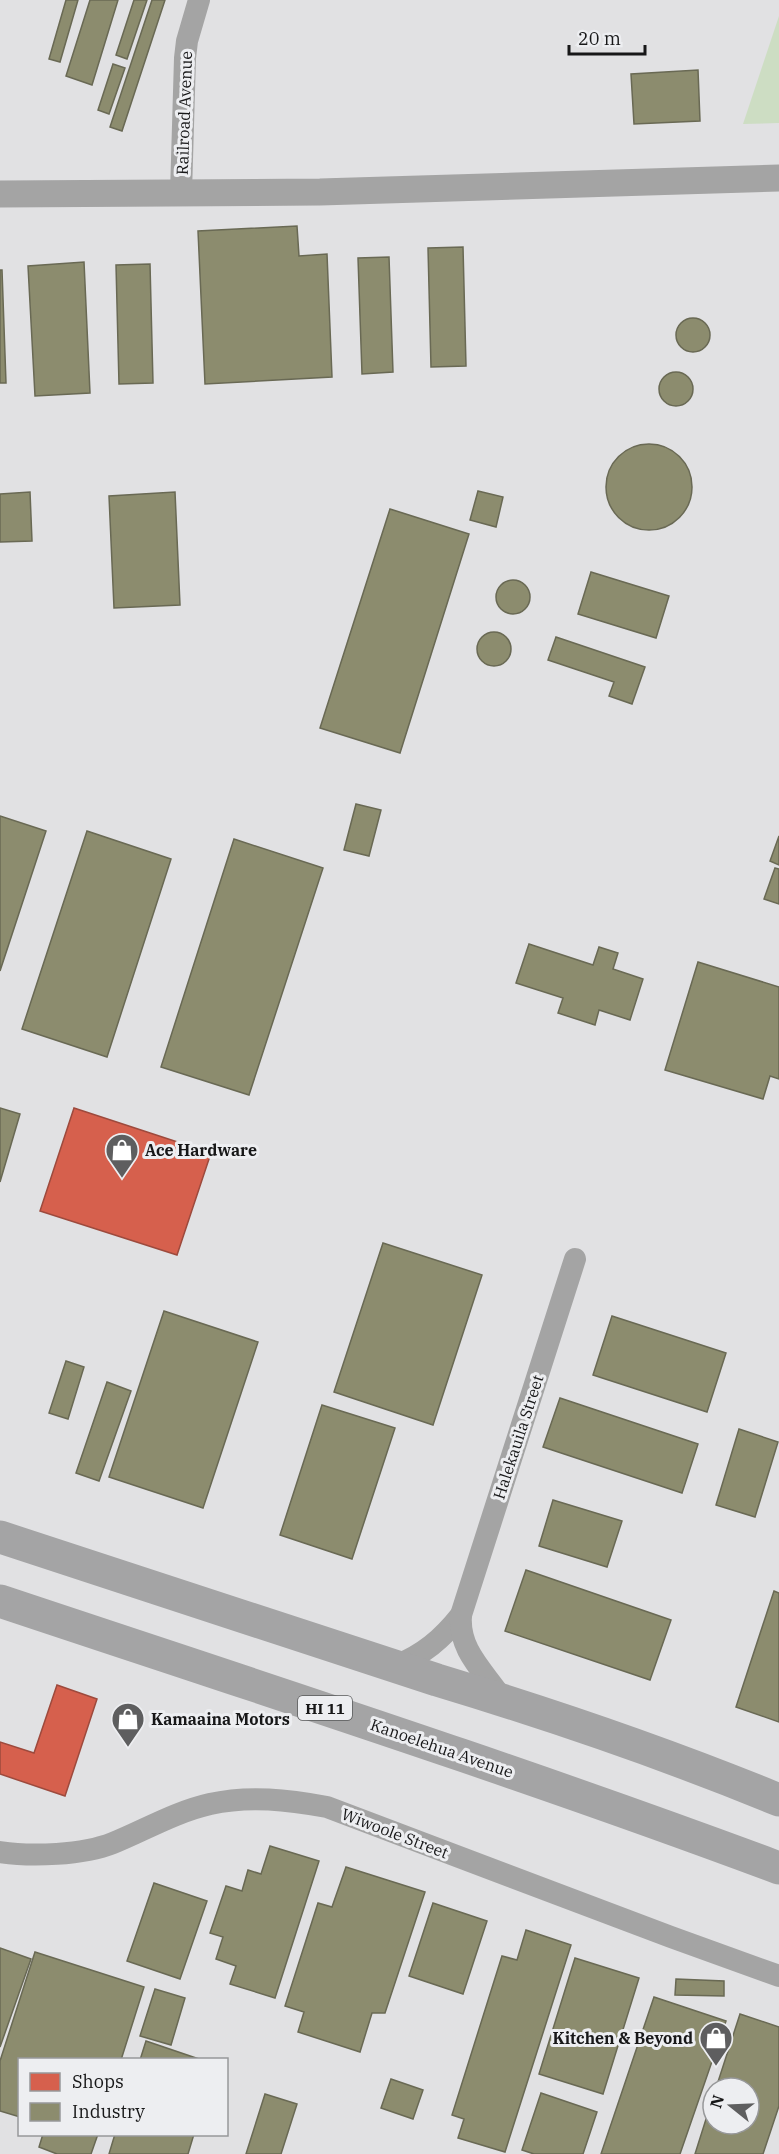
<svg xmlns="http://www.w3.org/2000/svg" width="779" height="2154" viewBox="0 0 779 2154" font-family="'IBM Plex Serif',serif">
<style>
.green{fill:#cdddc3}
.shops{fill:#d6604d;stroke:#9d4a3d;stroke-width:1.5}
.industry{fill:#8c8c6e;stroke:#696954;stroke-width:1.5}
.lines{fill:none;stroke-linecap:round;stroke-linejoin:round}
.minor{stroke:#a4a4a4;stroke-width:22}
.tertiary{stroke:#a4a4a4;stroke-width:27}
.trunk{stroke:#a4a4a5;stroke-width:33}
.labels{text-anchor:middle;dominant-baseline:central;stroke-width:6;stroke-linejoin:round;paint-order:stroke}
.shield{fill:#edeef1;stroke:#575859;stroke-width:1.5}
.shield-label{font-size:15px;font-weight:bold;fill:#171718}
.street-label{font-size:16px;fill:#171718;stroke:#edeef1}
.poi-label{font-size:16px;font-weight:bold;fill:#171718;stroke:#edeef1;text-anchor:start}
</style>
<rect width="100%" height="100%" fill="#e1e1e3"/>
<polygon class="green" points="779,16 779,123 743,124"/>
<g class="shops">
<polygon points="74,1108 211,1153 177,1255 40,1211"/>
<polygon points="57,1685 97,1699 65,1796 0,1774 0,1742 34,1753"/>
</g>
<g class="industry">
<polygon points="66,0 78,0 60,62 49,59"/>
<polygon points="90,0 118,0 92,85 66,76"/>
<polygon points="134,0 147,0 127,59 116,55"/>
<polygon points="152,0 165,0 122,131 110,127"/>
<polygon points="113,64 125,68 109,114 98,110"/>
<polygon points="698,70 700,121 634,124 631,74"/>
<polygon points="297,226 299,256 327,254 332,377 205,384 198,231"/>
<polygon points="463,247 466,366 431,367 428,248"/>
<polygon points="389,257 393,372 362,374 358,258"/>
<polygon points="84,262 90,393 35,396 28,266"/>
<polygon points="150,264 153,383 119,384 116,265"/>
<polygon points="0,270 2,270 6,383 0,383"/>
<circle cx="693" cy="335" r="17"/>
<circle cx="676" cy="389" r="17"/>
<circle cx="649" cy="487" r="43"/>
<polygon points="478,491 503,497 496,527 470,520"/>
<polygon points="30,492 32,541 0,542 0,494"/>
<polygon points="175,492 180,605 114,608 109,496"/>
<polygon points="390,509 469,534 400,753 320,728"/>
<polygon points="591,572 669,596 656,638 578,614"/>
<circle cx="513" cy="597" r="17"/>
<circle cx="494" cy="649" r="17"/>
<polygon points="556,637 645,667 632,704 609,696 614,682 548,660"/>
<polygon points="356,804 381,810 369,856 344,850"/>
<polygon points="0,816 46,831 0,971"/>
<polygon points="87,831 171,859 107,1057 22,1029"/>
<polygon points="779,836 779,865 770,861"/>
<polygon points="234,839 323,868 249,1095 161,1067"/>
<polygon points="775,868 779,869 779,904 764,899"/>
<polygon points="529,944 593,965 599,947 618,953 613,969 643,979 630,1020 599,1010 595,1025 558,1013 563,998 516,983"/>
<polygon points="698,962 779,987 779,1079 770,1076 763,1099 665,1070"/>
<polygon points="0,1108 20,1114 0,1182"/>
<polygon points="383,1243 482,1275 433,1425 334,1392"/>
<polygon points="164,1311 258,1342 203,1508 109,1477"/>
<polygon points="612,1316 726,1353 707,1412 593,1375"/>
<polygon points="66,1361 84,1367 68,1419 49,1413"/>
<polygon points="107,1382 131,1391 99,1481 76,1473"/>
<polygon points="560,1398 698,1444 682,1493 543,1447"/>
<polygon points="322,1405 395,1428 352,1559 280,1535"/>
<polygon points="739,1429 778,1442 755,1517 716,1505"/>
<polygon points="553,1500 622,1521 607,1567 539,1546"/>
<polygon points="526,1570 671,1620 650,1680 505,1631"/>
<polygon points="774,1591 779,1593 779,1722 736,1707"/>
<polygon points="270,1846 319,1861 275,1998 230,1984 236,1966 216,1959 223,1937 210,1933 226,1886 242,1891 248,1870 261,1874"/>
<polygon points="346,1867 425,1892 385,2013 372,2013 360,2052 298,2032 304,2012 285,2006 318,1903 332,1907"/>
<polygon points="154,1883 207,1901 180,1979 127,1961"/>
<polygon points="433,1903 487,1921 463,1994 409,1976"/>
<polygon points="526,1930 571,1945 505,2152 458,2138 464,2119 452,2115 502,1956 517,1960"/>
<polygon points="0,1948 31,1959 0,2047"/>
<polygon points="35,1952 144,1987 121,2060 20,2060 20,2117 0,2111 0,2061"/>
<polygon points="575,1958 639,1978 603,2094 539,2074"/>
<polygon points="676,1979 724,1981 724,1996 675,1995"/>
<polygon points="155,1989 185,1998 171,2045 140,2036"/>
<polygon points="654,1997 726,2021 680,2154 601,2154"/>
<polygon points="740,2014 779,2027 779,2106 763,2154 695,2154 713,2097 713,2124 749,2124 749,2088 716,2088"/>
<polygon points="146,2041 202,2060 140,2060"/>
<polygon points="391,2079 423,2090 413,2119 381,2108"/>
<polygon points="541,2093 597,2112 583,2154 534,2154 522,2150"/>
<polygon points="265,2094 297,2104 281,2154 246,2154"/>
<polygon points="43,2134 98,2134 91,2154 57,2154 39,2147"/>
<polygon points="115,2134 194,2134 188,2154 109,2154"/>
</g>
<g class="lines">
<g class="minor">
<polyline points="181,193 185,58 187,41 199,0"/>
<path d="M395,1666C423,1655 442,1639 461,1615"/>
<path d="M503,1700C485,1672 458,1651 461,1615L575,1259"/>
<path d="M0,1852C31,1857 83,1855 113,1843C145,1830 175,1812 210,1804C249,1795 289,1800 327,1807L671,1937L779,1976"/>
</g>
<polyline class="tertiary" points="0,194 320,192 779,178"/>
<g class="trunk">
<path d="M0,1537L437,1680C553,1715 667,1754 779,1800"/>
<path d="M0,1601C261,1688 522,1772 779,1868"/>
</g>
</g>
<defs>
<g id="shop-pin" transform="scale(1.725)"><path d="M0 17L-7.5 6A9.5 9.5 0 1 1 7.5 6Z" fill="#5e5e5f" stroke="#edeef1"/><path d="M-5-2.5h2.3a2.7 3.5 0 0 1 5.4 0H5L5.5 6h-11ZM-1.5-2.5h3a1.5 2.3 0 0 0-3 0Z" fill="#fff"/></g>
</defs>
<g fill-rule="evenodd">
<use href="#shop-pin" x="122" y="1150"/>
<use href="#shop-pin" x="128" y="1719"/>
<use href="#shop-pin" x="716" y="2038"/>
</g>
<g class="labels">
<rect class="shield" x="298" y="1696" width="54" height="24" rx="4.5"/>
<g class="shield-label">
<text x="325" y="1708">HI 11</text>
</g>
<g class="street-label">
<text transform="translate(184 113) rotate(-88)">Railroad Avenue</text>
<text transform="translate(518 1437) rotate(-72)">Halekauila Street</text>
<text transform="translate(442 1748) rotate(19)">Kanoelehua Avenue</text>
<text transform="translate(395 1833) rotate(21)">Wiwoole Street</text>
</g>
<g class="poi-label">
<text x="145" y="1150">Ace Hardware</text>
<text x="151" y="1719">Kamaaina Motors</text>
<text x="693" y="2038" text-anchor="end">Kitchen &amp; Beyond</text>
</g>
</g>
<rect x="18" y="2058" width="210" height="78" fill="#edeef1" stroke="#97989a" stroke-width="1.5"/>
<rect x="30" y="2073" width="30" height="18" fill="#d6604d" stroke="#97989a" stroke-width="1.5"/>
<text x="72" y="2088" font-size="18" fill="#171718">Shops</text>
<rect x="30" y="2103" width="30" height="18" fill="#8c8c6e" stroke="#97989a" stroke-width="1.5"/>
<text x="72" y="2118" font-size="18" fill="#171718">Industry</text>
<g transform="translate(731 2106) rotate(288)"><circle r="28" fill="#edeef1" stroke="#97989a" stroke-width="1.5"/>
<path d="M0-4.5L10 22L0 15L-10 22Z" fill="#5e5e5f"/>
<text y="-9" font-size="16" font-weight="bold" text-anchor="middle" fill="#171718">N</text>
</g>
<path d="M569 45v9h76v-9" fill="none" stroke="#171718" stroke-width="3"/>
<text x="578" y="45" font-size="18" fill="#171718" stroke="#edeef1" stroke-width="4.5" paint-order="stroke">20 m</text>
</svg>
